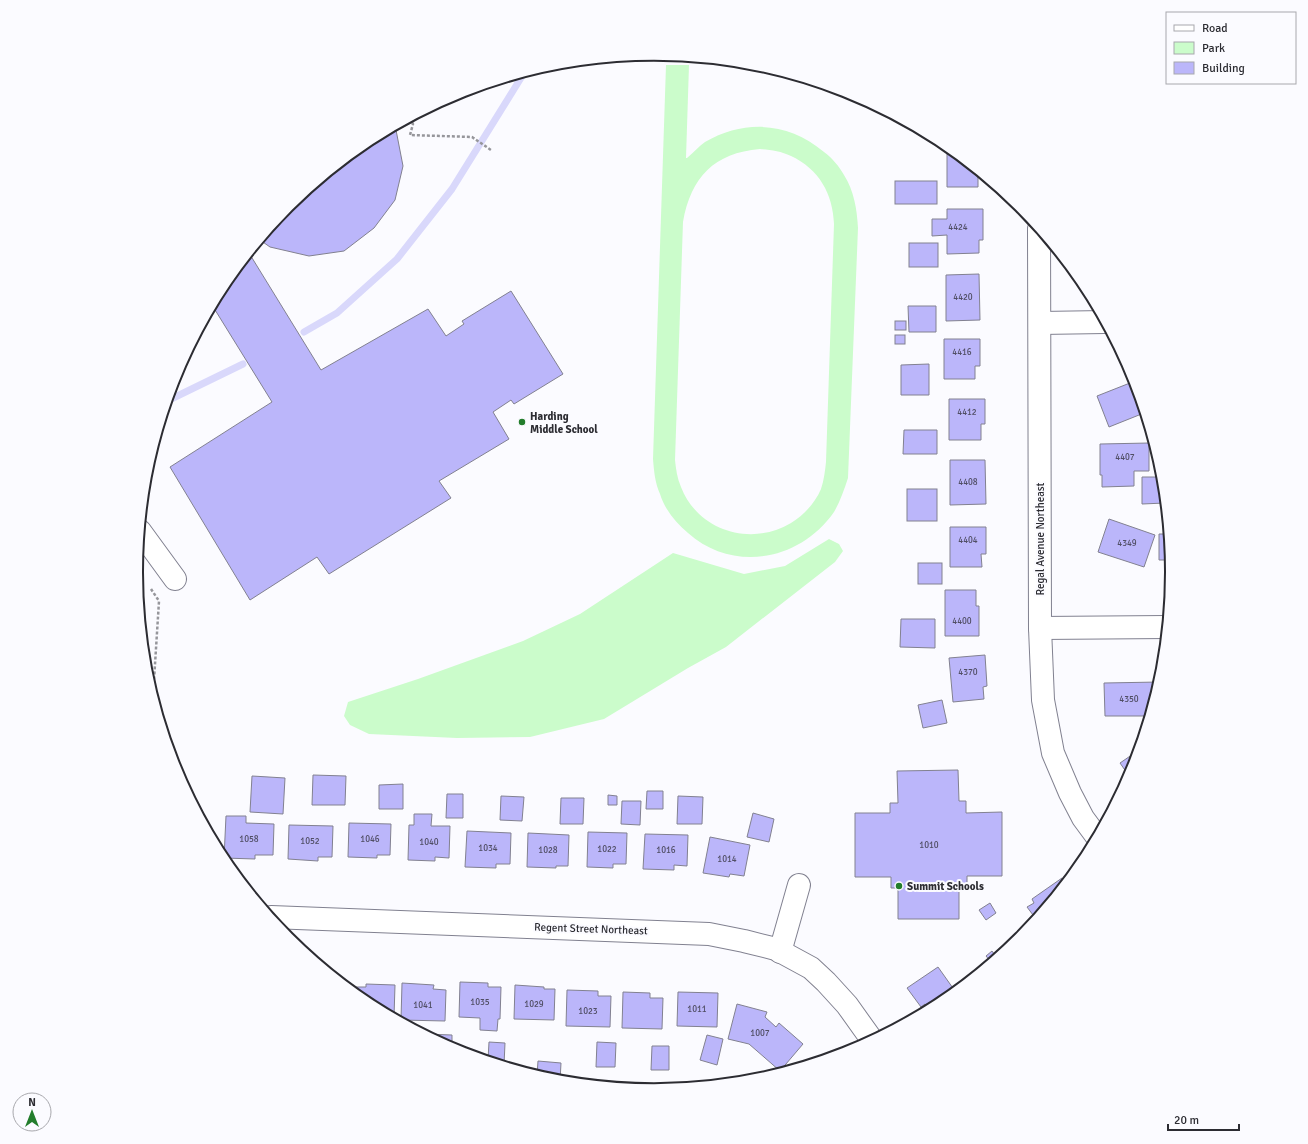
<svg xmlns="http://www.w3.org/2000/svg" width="1308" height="1144" viewBox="0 0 1308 1144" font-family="Signika,sans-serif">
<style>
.green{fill:#cbfccb;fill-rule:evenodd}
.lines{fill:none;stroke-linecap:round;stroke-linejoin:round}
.stream{stroke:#d9d8fb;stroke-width:7}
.building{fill:#bbb6fa;stroke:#828190}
.minor-casing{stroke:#818190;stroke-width:24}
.path{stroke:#96969b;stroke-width:2.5;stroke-dasharray:3 2;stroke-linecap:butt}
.minor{stroke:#fff;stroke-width:22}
.poi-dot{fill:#237d2c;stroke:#fbfbff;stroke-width:1.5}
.labels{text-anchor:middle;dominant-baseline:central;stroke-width:4;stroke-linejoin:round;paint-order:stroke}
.number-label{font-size:9px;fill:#504e64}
.poi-label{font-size:11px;font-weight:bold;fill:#2c2c32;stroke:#fbfbff;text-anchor:start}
.street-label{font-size:11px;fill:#2c2c32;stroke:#fbfbff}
.rim{fill:none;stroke:#2c2c32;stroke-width:2}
</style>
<rect width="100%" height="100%" fill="#fbfbff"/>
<g class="green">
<path d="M666,65H689L686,158H687C693,153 699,146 705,142C745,119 789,122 824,152C832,158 839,166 844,175C854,191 857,209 858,228L848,478C844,490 840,502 834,512C800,561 733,573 688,533C676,523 665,510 660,494C655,483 654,471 653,459ZM760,149C771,150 781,151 791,156C819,169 833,194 834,224L826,462C825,471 824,480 821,489C815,503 804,515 791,523C751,547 698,531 681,487C677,478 676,469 675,460L683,222C691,177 714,153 760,149Z"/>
<polygon points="829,539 839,544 843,551 835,562 726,647 688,668 604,719 530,737 457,738 369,734 350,725 344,716 348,702 418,679 523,641 580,614 673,553 744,574 785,566"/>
</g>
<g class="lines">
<g class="stream">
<polyline points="304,332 337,313 397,259 452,189 524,73"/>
<polyline points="167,401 243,364"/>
</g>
</g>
<g class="building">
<polygon points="401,123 403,126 396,130 403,166 395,200 374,228 344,251 309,256 270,247 260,240 288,206 366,141"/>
<polygon points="947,147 981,173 981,176 978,176 978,187 947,187"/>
<rect x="895" y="181" width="42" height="23"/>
<polygon points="947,209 983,209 983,240 979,240 979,253 947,254 947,235 932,236 932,219 947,219"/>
<rect x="909" y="243" width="29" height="24"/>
<polygon points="249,253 321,370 428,309 446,336 464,324 462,321 511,291 563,374 514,404 511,400 493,412 509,439 439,481 451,498 329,574 317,557 250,600 170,467 272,402 212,305 223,284"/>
<polygon points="979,274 980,320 946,321 946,275"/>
<polygon points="908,306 936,306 936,332 909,332"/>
<rect x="895" y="321" width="11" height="9"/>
<rect x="895" y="335" width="10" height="9"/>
<polygon points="944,339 980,339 980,366 975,366 975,379 944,379"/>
<polygon points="929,364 929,395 901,395 901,365"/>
<polygon points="1135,381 1144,413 1109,427 1097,396"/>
<polygon points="949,399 985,399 985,424 981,424 981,440 949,440"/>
<polygon points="904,430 937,430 937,454 903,454"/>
<polygon points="1149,443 1149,471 1134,471 1134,486 1102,487 1102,475 1100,475 1100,444"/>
<polygon points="950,460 985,460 986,504 950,505"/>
<polygon points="1142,477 1163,477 1165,503 1142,504"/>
<rect x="907" y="489" width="30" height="32"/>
<polygon points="1109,519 1155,535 1144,567 1098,552"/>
<polygon points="950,527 986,527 986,554 981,554 982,567 950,567"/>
<polygon points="1159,534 1168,534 1171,560 1159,560"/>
<rect x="918" y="563" width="24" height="21"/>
<polygon points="945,590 976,590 976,606 979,606 979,636 945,636"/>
<polygon points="901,619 935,619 935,648 900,647"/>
<polygon points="985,655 987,686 983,687 984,699 953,702 949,658"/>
<polygon points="1159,682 1149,716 1105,716 1104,683"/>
<polygon points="942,700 947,723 923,728 918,705"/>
<polygon points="1139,750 1132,770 1129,776 1120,763"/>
<polygon points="958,770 959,801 966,801 966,813 1002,812 1002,876 967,876 967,887 959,887 959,919 898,919 898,888 891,888 891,877 855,877 855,813 890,813 890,803 898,803 897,771"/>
<polygon points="313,775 346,776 345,805 312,805"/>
<polygon points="252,776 285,778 283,814 250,812"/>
<polygon points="403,784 403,809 379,809 379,785"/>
<polygon points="647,791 663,791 663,809 646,809"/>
<polygon points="447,794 463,794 463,818 446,818"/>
<polygon points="608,795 617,796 617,805 608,805"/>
<polygon points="501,796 524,797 522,821 500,820"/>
<polygon points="678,796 703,797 702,824 677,824"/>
<polygon points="561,798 584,798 583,824 560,824"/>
<polygon points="622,801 641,801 640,825 621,824"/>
<polygon points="753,813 774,819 769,842 747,837"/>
<polygon points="414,814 432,814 431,826 450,826 449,858 435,857 435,861 408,860 409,825 414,825"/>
<polygon points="226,816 246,816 246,823 274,824 273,855 255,855 255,859 224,858"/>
<polygon points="349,823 391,824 390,855 377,855 377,858 348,857"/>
<polygon points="289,825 333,826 332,857 318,857 318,861 288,859"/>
<polygon points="467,831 511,833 510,864 496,864 496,868 465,867"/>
<polygon points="588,832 627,833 626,864 613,864 613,868 587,867"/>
<polygon points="528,833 569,835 568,866 556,866 556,868 527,867"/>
<polygon points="645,834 688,835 687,866 674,865 674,870 643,869"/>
<polygon points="710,837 750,845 744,876 730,874 729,877 703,873"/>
<polygon points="1062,878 1066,883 1036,919 1027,907 1034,903 1032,899"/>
<polygon points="990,903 996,913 986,920 979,910"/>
<polygon points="992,951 997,958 991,962 986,956"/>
<polygon points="938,967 955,991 942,1003 929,1009 925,1004 921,1007 907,988"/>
<polygon points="460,982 488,983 488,987 501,987 500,1019 498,1019 497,1031 480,1030 480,1018 459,1017"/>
<polygon points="402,983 434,985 433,989 446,990 445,1021 401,1020"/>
<polygon points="366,984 395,985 394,1017 366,1003 354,993 354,987 366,987"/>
<polygon points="515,985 544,987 544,989 555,989 554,1020 514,1019"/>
<polygon points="567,990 598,991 598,996 611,996 610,1027 566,1026"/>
<polygon points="623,992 650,993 650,998 663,998 662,1029 622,1028"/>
<polygon points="678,992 718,993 717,1027 677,1026"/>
<polygon points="737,1004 767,1012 765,1017 776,1027 779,1023 803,1044 780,1071 749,1044 728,1039"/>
<polygon points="425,1034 452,1035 452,1048"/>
<polygon points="707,1035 723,1039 717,1065 700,1060"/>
<polygon points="489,1042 505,1043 504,1065 488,1060"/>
<polygon points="597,1042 616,1043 615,1067 596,1067"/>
<polygon points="652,1046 669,1046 669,1070 651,1070"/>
<polygon points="538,1061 561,1063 560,1081 553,1080 537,1075"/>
</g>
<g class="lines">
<g class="minor-casing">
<g id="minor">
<polyline points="1039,229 1040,628 1043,700 1053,753 1070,793 1083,818 1097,837"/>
<polyline points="1040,323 1105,322"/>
<polyline points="140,531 175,579"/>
<polyline points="1040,628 1167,627"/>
<polyline points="271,917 709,934 744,941 776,949 811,968 826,982 847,1005 872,1040"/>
<polyline points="780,952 799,885"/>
</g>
</g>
<g class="path">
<polyline points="410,118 413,124 410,135 472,137 491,150"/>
<polyline points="151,589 159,601 153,696"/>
</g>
<use href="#minor" class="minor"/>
</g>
<g class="poi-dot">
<circle cx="522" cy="422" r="4"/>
<circle cx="899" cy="886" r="4"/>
</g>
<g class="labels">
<g class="number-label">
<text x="958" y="227">4424</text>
<text x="963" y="297">4420</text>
<text x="962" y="352">4416</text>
<text x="967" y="412">4412</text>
<text x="1125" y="457">4407</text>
<text x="968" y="482">4408</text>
<text x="968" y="540">4404</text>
<text x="1127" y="543">4349</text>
<text x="962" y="621">4400</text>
<text x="968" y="672">4370</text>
<text x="1129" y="699">4350</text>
<text x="249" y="839">1058</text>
<text x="370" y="839">1046</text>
<text x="310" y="841">1052</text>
<text x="429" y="842">1040</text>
<text x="929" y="845">1010</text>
<text x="488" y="848">1034</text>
<text x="607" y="849">1022</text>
<text x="548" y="850">1028</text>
<text x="666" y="850">1016</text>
<text x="727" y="859">1014</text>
<text x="480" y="1002">1035</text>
<text x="534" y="1004">1029</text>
<text x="423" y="1005">1041</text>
<text x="697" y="1009">1011</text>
<text x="588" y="1011">1023</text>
<text x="760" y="1033">1007</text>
</g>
<g class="poi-label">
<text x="530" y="416">Harding<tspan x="530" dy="13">Middle School</tspan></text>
<text x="907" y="886">Summit Schools</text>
</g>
<g class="street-label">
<text transform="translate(1040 539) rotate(-90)">Regal Avenue Northeast</text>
<text transform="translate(591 929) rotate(2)">Regent Street Northeast</text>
</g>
</g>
<path d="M0 0H1308V1144H0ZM143 572a511 511 0 1 1 1022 0a511 511 0 1 1-1022 0Z" fill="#fbfbff" fill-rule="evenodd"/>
<path class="rim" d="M143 572a511 511 0 1 1 1022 0a511 511 0 1 1-1022 0Z"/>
<rect x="1166" y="12" width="130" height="72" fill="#fbfbff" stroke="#a8a8ad"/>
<rect x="1174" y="25" width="20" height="6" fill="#ffffff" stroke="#a8a8ad"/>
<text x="1202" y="32" font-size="12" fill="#2c2c32">Road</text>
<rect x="1174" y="42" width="20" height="12" fill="#cbfccb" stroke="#a8a8ad"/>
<text x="1202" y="52" font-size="12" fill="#2c2c32">Park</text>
<rect x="1174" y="62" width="20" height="12" fill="#bbb6fa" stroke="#a8a8ad"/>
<text x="1202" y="72" font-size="12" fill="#2c2c32">Building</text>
<g transform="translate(32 1112)"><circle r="19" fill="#fbfbff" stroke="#a8a8ad"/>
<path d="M0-3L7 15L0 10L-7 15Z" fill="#237d2c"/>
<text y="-6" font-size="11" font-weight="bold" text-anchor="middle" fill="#2c2c32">N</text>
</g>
<path d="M1168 1124v6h71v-6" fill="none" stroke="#2c2c32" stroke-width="2"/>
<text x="1174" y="1124" font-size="12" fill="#2c2c32" stroke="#fbfbff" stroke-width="3" paint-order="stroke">20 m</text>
</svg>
